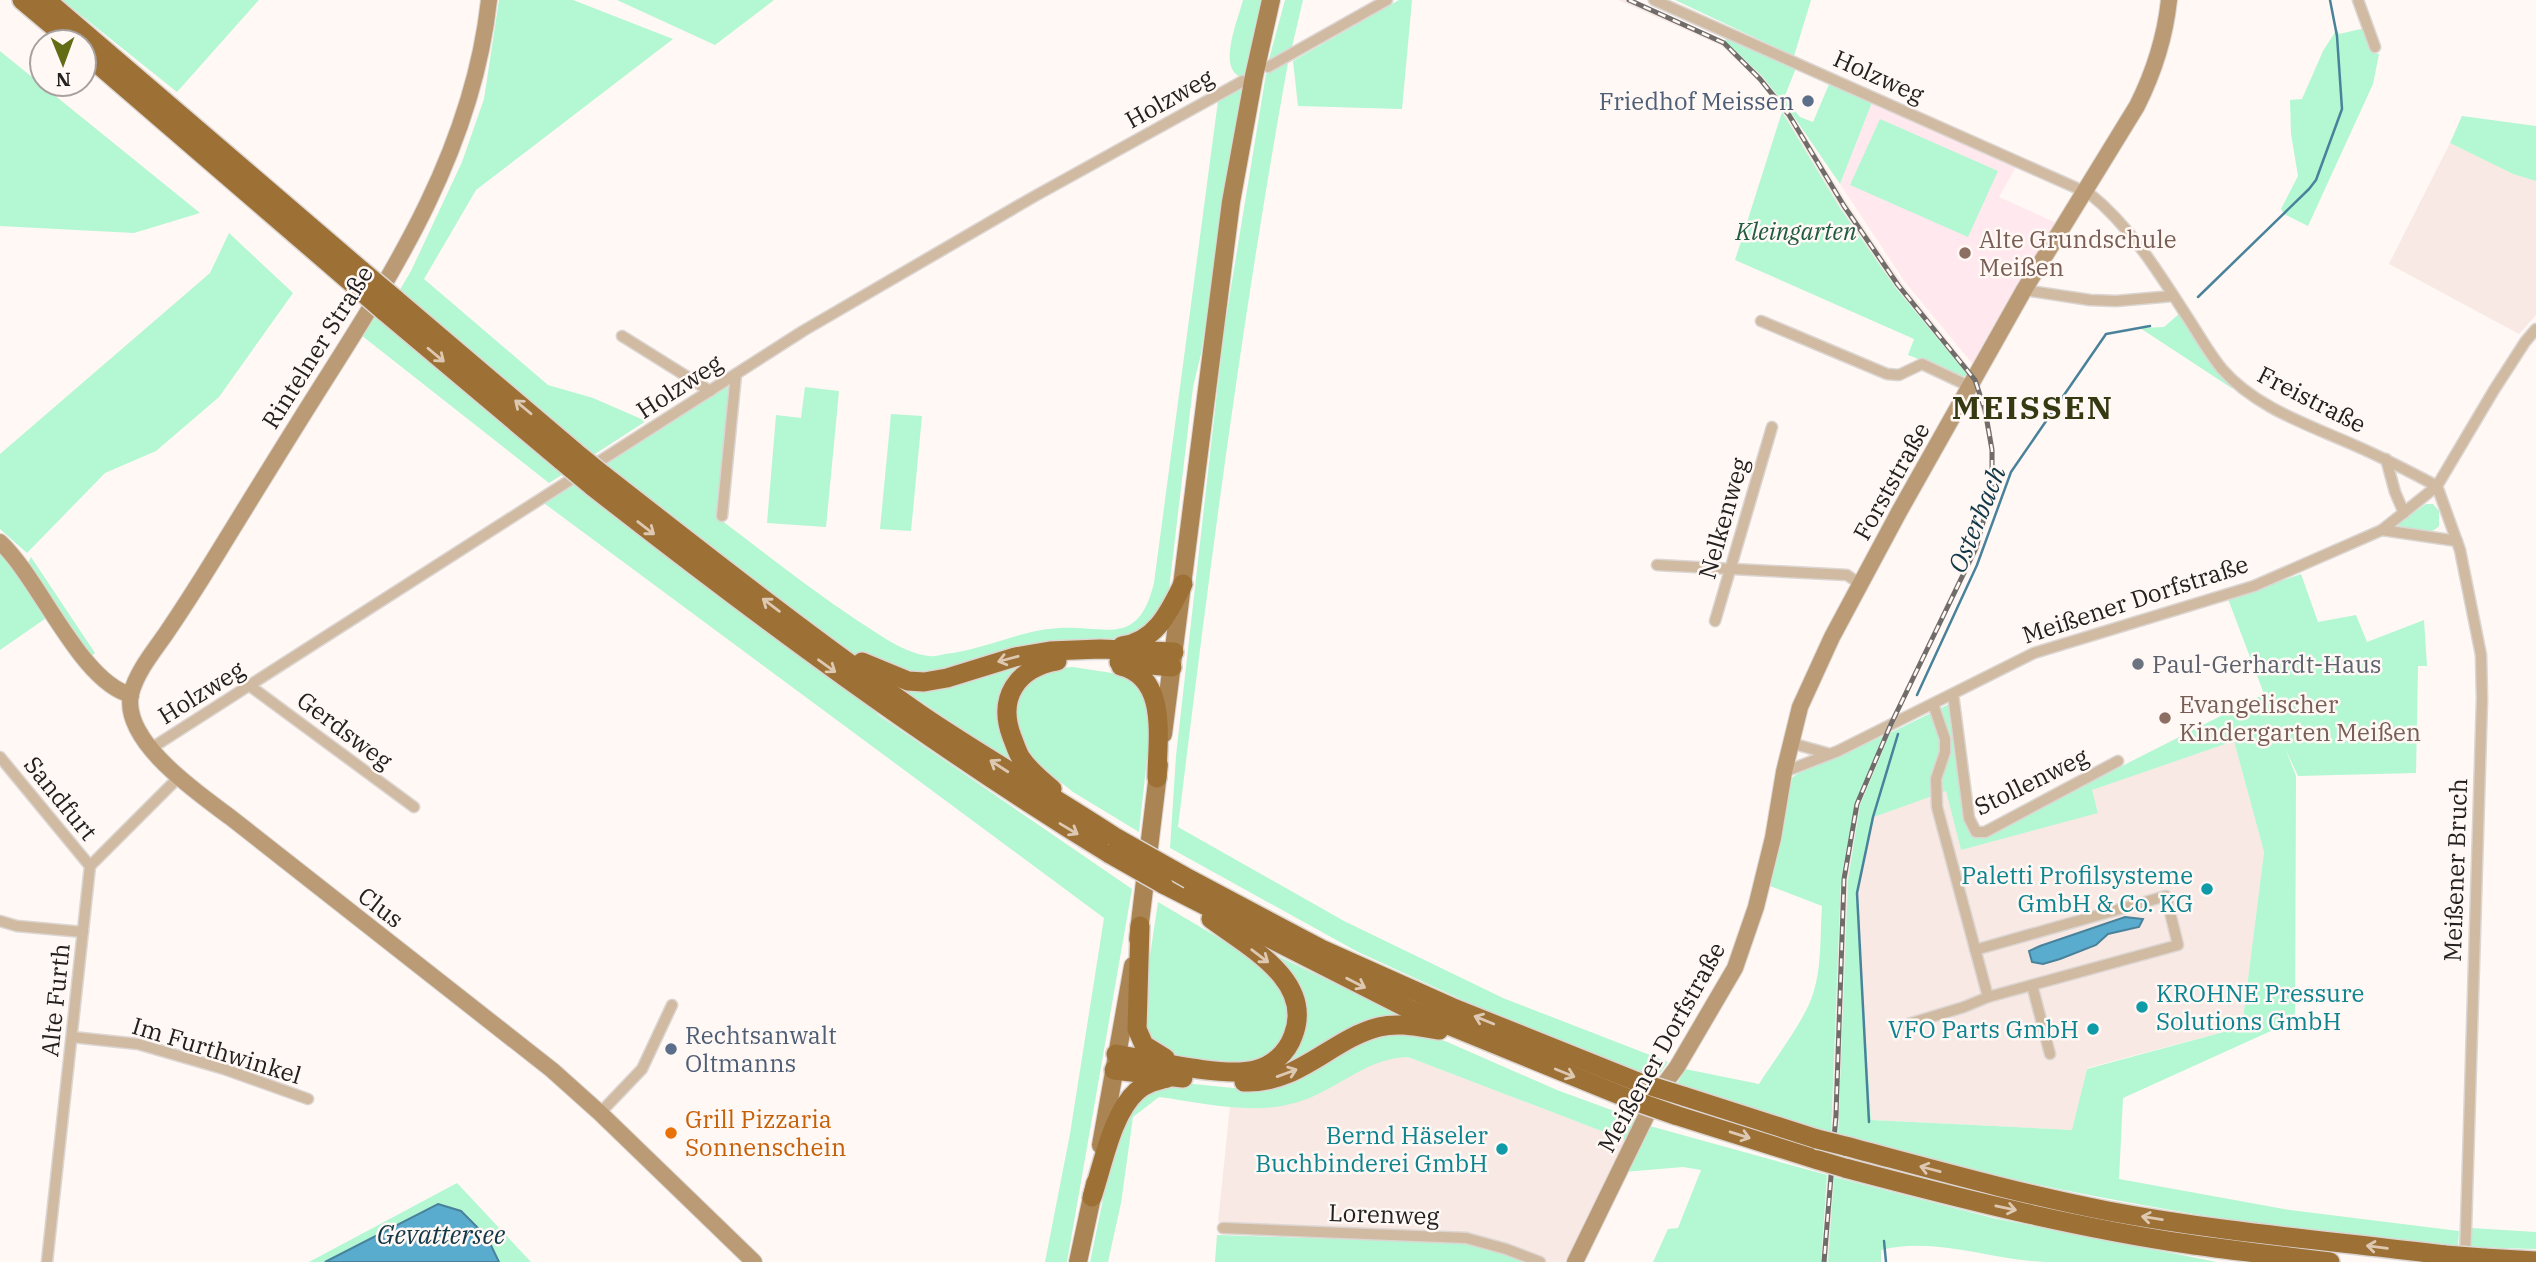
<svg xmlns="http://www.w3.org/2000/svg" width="2536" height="1262" viewBox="0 0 2536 1262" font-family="'IBM Plex Serif',serif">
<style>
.built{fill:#f8e9e4}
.education{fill:#ffe9ee}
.green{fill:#b3f7d3;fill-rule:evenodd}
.water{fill:#59acce;stroke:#49829a;stroke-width:2}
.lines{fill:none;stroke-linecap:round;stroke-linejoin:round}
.stream{stroke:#49829a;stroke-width:2.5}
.street-casing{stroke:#dcd6d3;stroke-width:13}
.secondary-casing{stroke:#dcd6d3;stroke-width:18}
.primary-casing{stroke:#dcd6d3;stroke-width:20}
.highway-casing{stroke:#dcd6d3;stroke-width:22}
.street{stroke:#d0baa1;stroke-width:10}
.secondary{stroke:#ba9b75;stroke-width:16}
.primary{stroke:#ab8454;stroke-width:18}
.highway{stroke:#9d7035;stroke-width:19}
.rail-casing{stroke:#6f6c6a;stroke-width:5}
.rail{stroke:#fff8f5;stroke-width:2.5;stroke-dasharray:8;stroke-linecap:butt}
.highway-bridge-casing{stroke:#dcd6d3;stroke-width:22;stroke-linecap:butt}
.highway-bridge{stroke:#9d7035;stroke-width:19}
.oneway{stroke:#ddc8b2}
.service-dot{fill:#5c6f8a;stroke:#fff8f5;stroke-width:2.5}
.education-dot{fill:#8d6e63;stroke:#fff8f5;stroke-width:2.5}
.worship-dot{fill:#6b7280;stroke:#fff8f5;stroke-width:2.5}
.culture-dot{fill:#0f9aa8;stroke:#fff8f5;stroke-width:2.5}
.food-dot{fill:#e8710a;stroke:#fff8f5;stroke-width:2.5}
.labels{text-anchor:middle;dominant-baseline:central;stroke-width:5;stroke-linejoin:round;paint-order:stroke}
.street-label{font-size:24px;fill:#232120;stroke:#fff8f5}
.service-label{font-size:24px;fill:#4e5e75;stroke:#fff8f5;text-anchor:end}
.park-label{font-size:24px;font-style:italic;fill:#215b41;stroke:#fff8f5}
.education-label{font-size:24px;fill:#785e54;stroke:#fff8f5;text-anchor:start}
.worship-label{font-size:24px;fill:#5b616d;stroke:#fff8f5;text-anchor:start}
.culture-label{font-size:24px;fill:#0d838f;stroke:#fff8f5;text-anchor:end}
.food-label{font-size:24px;fill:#c56008;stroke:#fff8f5;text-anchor:start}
.water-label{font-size:26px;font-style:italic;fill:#123847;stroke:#fff8f5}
.district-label{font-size:32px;font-weight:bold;letter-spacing:2px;fill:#353a13;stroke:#fff8f5}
</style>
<rect width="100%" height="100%" fill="#fff8f5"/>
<g class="built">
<polygon points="1618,0 1635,0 1725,41 1762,76 1792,114 1847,203 1902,283 1976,376 1988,411 1995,449 1995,490 1979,549 1897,715 1860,805 1848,880 1839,1116 1828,1262 1821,1262 1832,1115 1841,879 1855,804 1893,714 1973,547 1989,489 1990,450 1982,412 1971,379 1895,287 1840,208 1782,112 1758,81 1722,46"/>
<polygon points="2450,143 2513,174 2536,181 2536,315 2519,334 2389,264"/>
<polygon points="2234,741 2264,852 2242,1027 2087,1068 2073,1130 1871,1120 1857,893 1874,817 1946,790 1961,850 2098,812 2091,790"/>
<polygon points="1389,1057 1408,1057 1625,1140 1570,1259 1564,1262 1548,1262 1509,1245 1467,1234 1218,1222 1230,1106 1249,1108"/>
</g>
<polygon class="education" points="1875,95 2020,160 1999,197 2061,225 1976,368 1905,282 1840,184"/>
<g class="green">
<polygon points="62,0 259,0 177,92"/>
<polygon points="499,0 573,0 673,39 476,190 424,279 548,385 593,398 646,421 592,456 398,293 411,271 462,162 484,99"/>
<polygon points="617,0 774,0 715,45"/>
<path d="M1243,0H1264L1245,78C1215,73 1238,20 1243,0Z"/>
<polygon points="1285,0 1303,0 1291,51 1268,63"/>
<polygon points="1399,0 1412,0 1402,109 1298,106 1293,61"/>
<polygon points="1675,0 1811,0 1794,56"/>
<polygon points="2365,28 2374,53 2379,54 2373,84 2308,226 2284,214 2281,209 2298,176 2291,134 2290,100 2302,99 2323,51 2337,29 2339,34"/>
<polygon points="1727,37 1796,68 1784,98 1800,117 1813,122 1833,75 1875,95 1840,184 1792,114 1762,76 1725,41"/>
<polygon points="0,51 11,60 200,213 134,233 0,226"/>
<path d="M1288,63C1242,317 1209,572 1178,827L1344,921L1503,998L1668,1062L1657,1078L1539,1035L1358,952L1170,848L1176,756L1224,330L1266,74Z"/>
<path d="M1242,88L1201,354L1193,387L1169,589C1165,602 1162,615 1153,625C1132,648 1076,643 1046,644L1009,686L1026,772L898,686L877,714L1132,889L1067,1262H1045L1070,1134L1104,918L537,498L595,457L736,373L721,520C766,554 811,590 858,621C879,634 903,653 929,656C934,657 940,655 945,654C984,650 1020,630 1059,628C1109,626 1138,647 1154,583L1218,101Z"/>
<polygon points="1782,112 1840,208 1895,287 1971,379 1908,355 1914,339 1735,260"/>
<polygon points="2462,116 2536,126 2536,181 2513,174 2450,143"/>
<polygon points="1880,119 1998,171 1968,237 1850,185"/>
<polygon points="229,233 293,293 219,397 156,451 105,473 27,553 0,529 0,454 210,273"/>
<polygon points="2180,313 2233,389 2140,328 2164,327"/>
<polygon points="375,314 565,473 549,483 361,335"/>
<polygon points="805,387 839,391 826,527 767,523 776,415 801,418"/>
<polygon points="891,414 922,416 911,531 880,529"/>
<path d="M2426,504H2433L2439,511V526C2429,537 2413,531 2399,529L2398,523Z"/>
<polygon points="0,549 25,569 31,557 95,653 86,661 52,614 0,650"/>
<path d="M2301,574L2318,622L2356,615L2367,642L2424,620L2427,666H2418L2416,773L2298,776L2285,748L2296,776L2295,1020L2123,1098L2119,1179L2290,1210L2459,1231L2458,1246C2246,1229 2043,1192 1838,1136L1848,880L1860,805L1890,733L1951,703L1964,813L1980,838L2264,694L2228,599ZM2234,741L2264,852L2242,1027L2087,1069L2072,1130L1871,1120L1857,893L1874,817L1946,791L1961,850L2098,813L2092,790Z"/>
<polygon points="1073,667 1112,673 1134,681 1145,692 1152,712 1139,832 1073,792 1024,753 1013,709 1024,684 1047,669"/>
<path d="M1883,736L1855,804L1841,879L1831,1134L1676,1085L1685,1069L1759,1084C1774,1060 1805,1020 1813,994C1822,967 1820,934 1822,906L1770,886L1792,778C1799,770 1868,743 1883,736Z"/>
<polygon points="1158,902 1263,964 1286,995 1291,1016 1278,1050 1264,1059 1230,1066 1170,1055 1147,1040 1141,1016"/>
<polygon points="1261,948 1409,1019 1280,1072 1304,1022"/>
<path d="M1380,1034H1419L1445,1041L1557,1090L1636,1119L1625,1140L1408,1057C1368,1058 1340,1087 1304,1100C1258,1117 1205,1103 1159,1097L1133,1117L1121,1203L1108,1262H1090L1118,1127L1145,1090L1173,1082L1234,1088L1264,1087Z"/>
<polygon points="1650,1126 1827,1175 1821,1262 1653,1262 1668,1229 1678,1228 1701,1170 1683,1167 1624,1172"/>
<path d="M1834,1177L1993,1218L2217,1262C2160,1262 2103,1262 2046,1262C1991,1260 1935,1236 1881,1250V1262H1828Z"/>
<polygon points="457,1183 531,1262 499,1262 487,1237 461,1211 438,1204 325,1262 309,1262"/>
<polygon points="2471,1228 2536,1232 2536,1249 2470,1247"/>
<polygon points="1217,1235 1465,1243 1507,1254 1528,1262 1215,1262"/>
</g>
<g class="water">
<polygon points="2125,917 2143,919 2139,927 2108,934 2096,945 2060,959 2043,964 2032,962 2029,951 2040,946"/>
<polygon points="438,1204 461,1211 487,1237 499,1262 325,1262"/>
</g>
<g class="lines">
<g class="stream">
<polyline points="2198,297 2309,189 2316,180 2342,109 2337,36 2330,0"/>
<polyline points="1917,695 1977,565 2011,472 2106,334 2150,326"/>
<polyline points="1869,1122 1857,893 1873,817 1898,734"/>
<polyline points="1884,1241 1886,1262"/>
</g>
<g class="street-casing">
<g id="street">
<path d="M1654,0L2090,194C2130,226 2159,273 2186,315C2198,333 2208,352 2222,369C2256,408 2309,425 2356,446C2384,458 2410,472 2437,486"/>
<polyline points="2358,0 2375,47"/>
<polyline points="1268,67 1387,0"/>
<polyline points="2024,290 2090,300 2116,301 2173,296"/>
<polyline points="1761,321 1887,374 1899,375 1922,364 1971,387"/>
<polyline points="622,336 710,391"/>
<polyline points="2386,459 2395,492 2404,513"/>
<polyline points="2437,486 2460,550 2481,655 2482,699 2465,1261"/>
<polyline points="722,516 736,374"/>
<polyline points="2382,530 2457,541"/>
<polyline points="1657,565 1847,575 1860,584"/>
<polyline points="1715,621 1772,427"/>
<polyline points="250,686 414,807"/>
<polyline points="1953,694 1969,818 1976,832 1985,832 2118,761"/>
<polyline points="1933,704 1945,739 1945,752 1936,779 1937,807 1988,997 2178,945 2166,896 1975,950"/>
<polyline points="1792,737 1798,745 1830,754"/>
<polyline points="150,749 803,331 1035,196 1243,81"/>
<polyline points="0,757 90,866"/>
<polyline points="1784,772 1838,751 2034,653 2254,586 2382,530 2437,486 2494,390 2525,342 2536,329"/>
<polyline points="0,921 17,926 83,932"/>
<polyline points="2032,985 2050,1054"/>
<polyline points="1908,1024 1964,1007 1988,997"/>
<polyline points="72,1037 138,1044 224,1069 308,1099"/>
<polyline points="600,1113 642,1069 672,1005"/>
<polyline points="1223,1228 1466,1238 1506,1249 1540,1262"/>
<polyline points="47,1262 90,866 178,778"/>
</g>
</g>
<g class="secondary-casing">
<g id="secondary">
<path d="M489,0C473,147 397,267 320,388C284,445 249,502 214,559C198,585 182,610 165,635C153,652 136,673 131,694C121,741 198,793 230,817L552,1070L600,1113L754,1262"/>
<path d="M0,542C40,579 80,682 131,695"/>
<path d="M1575,1262L1657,1094L1677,1067L1735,968L1756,907L1773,838L1784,772L1800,707L1832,637L1899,512L2024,290L2137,106C2154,72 2165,38 2169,0"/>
</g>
</g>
<g class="primary-casing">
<g id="primary">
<polyline points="1163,734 1231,202 1254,76 1271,0"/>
<polyline points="1138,939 1159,765"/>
<polyline points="1101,1145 1133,966"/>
<polyline points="1078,1262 1095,1183"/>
</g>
</g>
<g class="highway-casing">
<g id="highway">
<polyline points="22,0 72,42"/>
<polyline points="46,0 362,271"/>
<polyline points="84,52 353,284"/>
<polyline points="394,298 575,452"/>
<polyline points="384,311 562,461"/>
<path d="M602,474C707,556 811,638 920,714C983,757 1049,794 1113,836"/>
<path d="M592,486C759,617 929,743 1110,854"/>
<path d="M1122,646C1156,641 1169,612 1183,584"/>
<polyline points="862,662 908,681 924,682 947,678 1015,657 1050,651 1100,649 1174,652"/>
<polyline points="1119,662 1172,667"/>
<path d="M1121,666C1169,678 1157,741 1157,778"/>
<path d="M1052,789C1041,780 1029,770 1021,758C1017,752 1015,744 1012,737C997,698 1017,668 1057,661"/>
<polyline points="1189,879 1321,949 1451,1007 1638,1082"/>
<polyline points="1163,884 1409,1009 1632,1100"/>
<polyline points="1140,926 1137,1029 1144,1045 1165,1058"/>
<path d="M1116,1054C1151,1060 1222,1078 1255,1070C1272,1066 1287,1053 1293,1036C1315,981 1247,946 1211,919"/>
<polyline points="1114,1070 1183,1078"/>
<path d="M1244,1082C1300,1084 1331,1039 1379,1027C1399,1022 1419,1027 1439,1030"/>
<polyline points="1683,1096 1817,1139"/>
<polyline points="1675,1115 1818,1160"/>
<path d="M1845,1146C1932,1169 2020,1194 2108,1211C2219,1232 2333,1241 2445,1255"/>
<path d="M1845,1168C1958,1198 2072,1227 2188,1244C2235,1251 2283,1256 2330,1262"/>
<path d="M1092,1197C1103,1165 1112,1113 1137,1091C1146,1083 1156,1081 1167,1078"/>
<polyline points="2484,1258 2536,1261"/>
</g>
</g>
<use href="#street" class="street"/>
<use href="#secondary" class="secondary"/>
<use href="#primary" class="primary"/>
<use href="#highway" class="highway"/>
<g class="rail-casing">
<polyline id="rail" points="1629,0 1724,43 1760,79 1789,115 1844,206 1898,285 1975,380 1985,410 1992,450 1992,489 1976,548 1891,724 1857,804 1844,879 1836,1115 1824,1262"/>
</g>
<use href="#rail" class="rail"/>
<g class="highway-bridge-casing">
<g id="highway-bridge">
<polyline points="362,271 394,298"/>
<polyline points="353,284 384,311"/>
<polyline points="575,452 602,474"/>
<polyline points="562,461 592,486"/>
<polyline points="1113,836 1189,879"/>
<polyline points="1110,854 1163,884"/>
<polyline points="1638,1082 1683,1096"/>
<polyline points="1632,1100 1675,1115"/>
<polyline points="1817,1139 1845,1146"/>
<polyline points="1818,1160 1845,1168"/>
<polyline points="2445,1255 2484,1258"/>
</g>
</g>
<use href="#highway-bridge" class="highway-bridge"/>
</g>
<defs><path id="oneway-shaft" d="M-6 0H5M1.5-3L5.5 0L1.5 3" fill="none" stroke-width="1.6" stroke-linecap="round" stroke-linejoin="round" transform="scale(1.75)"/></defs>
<g class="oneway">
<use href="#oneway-shaft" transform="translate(436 355) rotate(40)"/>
<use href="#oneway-shaft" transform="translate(523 407) rotate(-140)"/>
<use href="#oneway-shaft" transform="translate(646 528) rotate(38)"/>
<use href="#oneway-shaft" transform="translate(771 605) rotate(-143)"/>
<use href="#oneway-shaft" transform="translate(1008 659) rotate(165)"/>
<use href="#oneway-shaft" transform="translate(827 666) rotate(36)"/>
<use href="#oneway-shaft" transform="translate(999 766) rotate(-147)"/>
<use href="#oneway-shaft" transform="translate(1069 829) rotate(31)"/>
<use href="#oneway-shaft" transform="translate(1260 956) rotate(37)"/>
<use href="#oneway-shaft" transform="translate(1356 983) rotate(27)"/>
<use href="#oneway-shaft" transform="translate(1484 1020) rotate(-158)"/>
<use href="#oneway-shaft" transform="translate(1287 1073) rotate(-20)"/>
<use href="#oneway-shaft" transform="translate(1565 1073) rotate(22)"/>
<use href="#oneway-shaft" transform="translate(1740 1135) rotate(17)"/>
<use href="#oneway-shaft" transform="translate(1930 1169) rotate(-165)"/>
<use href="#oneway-shaft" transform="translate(2006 1208) rotate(12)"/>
<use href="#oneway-shaft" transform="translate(2152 1218) rotate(-171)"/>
<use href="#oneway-shaft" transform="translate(2377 1247) rotate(-173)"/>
</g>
<g class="service-dot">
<circle cx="1808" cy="101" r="7"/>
<circle cx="671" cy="1049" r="7"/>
</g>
<g class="education-dot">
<circle cx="1965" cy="253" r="7"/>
<circle cx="2165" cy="718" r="7"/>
</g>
<circle class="worship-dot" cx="2138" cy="664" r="7"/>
<g class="culture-dot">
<circle cx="2207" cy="889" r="7"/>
<circle cx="2142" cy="1007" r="7"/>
<circle cx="2093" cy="1029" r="7"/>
<circle cx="1502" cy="1149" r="7"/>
</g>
<circle class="food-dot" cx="671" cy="1133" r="7"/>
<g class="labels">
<g class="street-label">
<text transform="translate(1879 76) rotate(24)">Holzweg</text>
<text transform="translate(1169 98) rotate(-29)">Holzweg</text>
<text transform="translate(317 347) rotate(-58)">Rintelner Straße</text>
<text transform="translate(679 386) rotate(-33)">Holzweg</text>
<text transform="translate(2312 399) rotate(27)">Freistraße</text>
<text transform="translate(1891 481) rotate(-61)">Forststraße</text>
<text transform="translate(1723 518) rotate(-74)">Nelkenweg</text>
<text transform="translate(2135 599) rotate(-18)">Meißener Dorfstraße</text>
<text transform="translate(201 692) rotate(-32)">Holzweg</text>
<text transform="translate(345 730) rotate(37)">Gerdsweg</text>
<text transform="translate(2031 781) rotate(-26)">Stollenweg</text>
<text transform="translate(61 798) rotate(51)">Sandfurt</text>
<text transform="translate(2455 870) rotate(-88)">Meißener Bruch</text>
<text transform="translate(381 907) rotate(38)">Clus</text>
<text transform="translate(55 1000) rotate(-84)">Alte Furth</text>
<text transform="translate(1661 1047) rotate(-61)">Meißener Dorfstraße</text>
<text transform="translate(217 1050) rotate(17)">Im Furthwinkel</text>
<text transform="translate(1384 1214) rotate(2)">Lorenweg</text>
</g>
<g class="service-label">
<text x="1794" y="101">Friedhof Meissen</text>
<text x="685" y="1035" text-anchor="start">Rechtsanwalt<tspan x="685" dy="28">Oltmanns</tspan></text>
</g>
<g class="park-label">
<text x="1796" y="231">Kleingarten</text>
</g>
<g class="education-label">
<text x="1979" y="239">Alte Grundschule<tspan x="1979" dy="28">Meißen</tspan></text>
<text x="2179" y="704">Evangelischer<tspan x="2179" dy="28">Kindergarten Meißen</tspan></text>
</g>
<g class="worship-label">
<text x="2152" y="664">Paul-Gerhardt-Haus</text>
</g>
<g class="culture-label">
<text x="2193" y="875">Paletti Profilsysteme<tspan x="2193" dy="28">GmbH &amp; Co. KG</tspan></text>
<text x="2156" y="993" text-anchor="start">KROHNE Pressure<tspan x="2156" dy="28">Solutions GmbH</tspan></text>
<text x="2079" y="1029">VFO Parts GmbH</text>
<text x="1488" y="1135">Bernd Häseler<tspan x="1488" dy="28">Buchbinderei GmbH</tspan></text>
</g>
<g class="food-label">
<text x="685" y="1119">Grill Pizzaria<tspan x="685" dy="28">Sonnenschein</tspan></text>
</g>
<g class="water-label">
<text transform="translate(1976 519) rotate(-68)">Osterbach</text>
<text x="441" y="1234">Gevattersee</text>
</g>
<g class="district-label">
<text x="2033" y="407">MEISSEN</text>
</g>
</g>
<g transform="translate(63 63) rotate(179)"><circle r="33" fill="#fff8f5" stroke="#a7a2a0" stroke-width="2"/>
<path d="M0-5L12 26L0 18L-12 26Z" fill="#626c14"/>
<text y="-10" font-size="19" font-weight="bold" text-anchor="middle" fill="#232120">N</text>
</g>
</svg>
